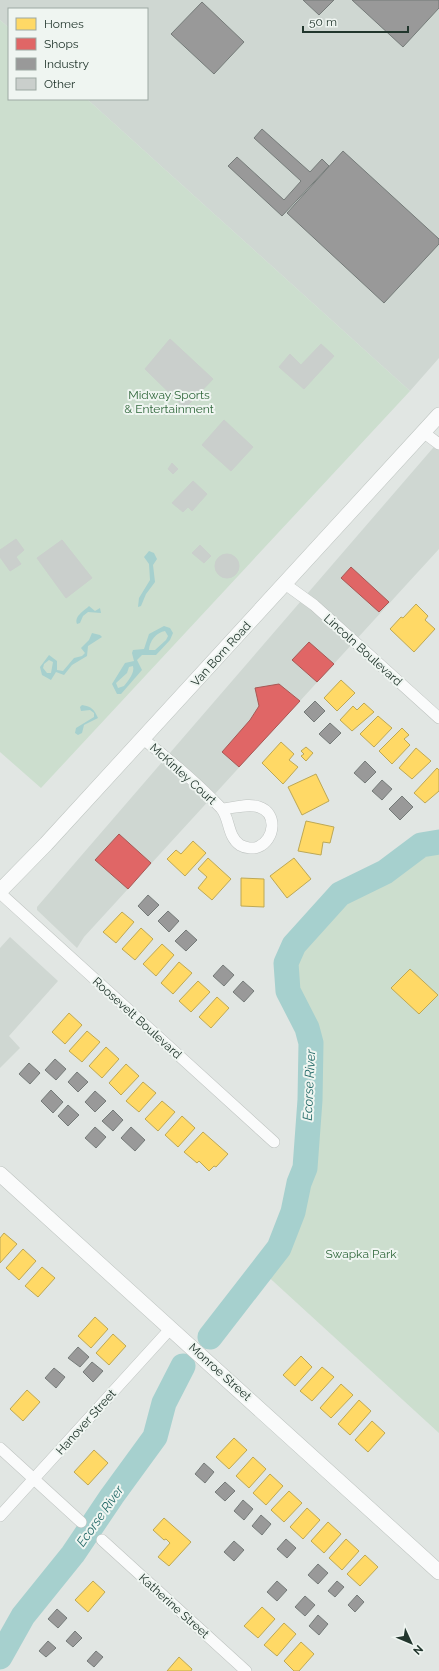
<svg xmlns="http://www.w3.org/2000/svg" width="439" height="1671" viewBox="0 0 439 1671" font-family="Raleway,sans-serif">
<style>
.built{fill:#cfd7d2}
.green{fill:#ccdece}
.water{fill:#a6d0ce;fill-rule:evenodd}
.homes{fill:#ffd966;stroke:#bda855}
.shops{fill:#e06666;stroke:#a75855}
.industry{fill:#999;stroke:#757b79}
.lines{fill:none;stroke-linecap:round;stroke-linejoin:round}
.river{stroke:#a6d0ce;stroke-width:25}
.building{fill:#cacfcc;stroke:#cacfcc}
.street-casing{stroke:#bec3c0;stroke-width:12}
.secondary-casing{stroke:#bec4c0;stroke-width:16}
.street{stroke:#fafbfb;stroke-width:11}
.secondary{stroke:#fafbfb;stroke-width:15}
.labels{text-anchor:middle;dominant-baseline:central;stroke-width:4;stroke-linejoin:round;paint-order:stroke}
.park-label{font-size:12px;fill:#31683c;stroke:#eff5f1}
.street-label{font-size:12px;fill:#22362d;stroke:#eff5f1}
.water-label{font-size:13px;font-style:italic;fill:#246a68;stroke:#eff5f1}
</style>
<rect width="100%" height="100%" fill="#e1e6e3"/>
<g class="built">
<polygon points="0,0 439,0 439,358 410,391 87,99 147,99 147,9 9,9 9,28 0,20"/>
<polygon points="439,441 439,549 84,937 77,948 37,910 37,907"/>
<polygon points="10,937 58,981 9,1036 20,1048 0,1068 0,948"/>
</g>
<g class="green">
<polygon points="0,20 9,28 9,99 87,99 410,391 41,788 0,752"/>
<path d="M439,842V1433L262,1271L272,1259L284,1238L293,1212L299,1183L305,1168L310,1100L311,1043C306,1006 268,988 294,945L340,894L385,872L421,845Z"/>
</g>
<g class="water">
<polygon points="149,551 154,553 157,559 153,565 155,582 146,594 141,606 138,607 139,598 150,580 149,564 144,557"/>
<path d="M89,606L95,611L100,608L101,613L88,612L83,616L80,623L77,624C74,616 84,611 89,606Z"/>
<path d="M164,626L170,628L173,633L170,640L156,655H142L137,660L142,670L121,694H117L112,684L125,663L134,661L132,653L133,650L144,649L149,634ZM165,631L168,636L166,640L155,650H149C149,641 157,632 165,631ZM133,666C135,673 128,681 124,686L118,688L116,683L127,673L129,667Z"/>
<path d="M92,633L100,635L102,637L88,646L87,656L72,665L64,675L56,672L51,680L42,675L40,667L49,655L57,661V670L63,671L74,658L82,656L85,653L81,648L89,640ZM49,660L53,662L51,673H47L43,668L44,664Z"/>
<path d="M82,705C92,707 94,709 98,718L84,725L82,733L78,735L75,733L76,728L94,717V713L90,710L81,711L80,707Z"/>
</g>
<g class="homes">
<polygon points="416,604 428,616 425,620 435,629 414,652 390,629 401,617 403,618"/>
<polygon points="341,680 355,693 337,711 324,698"/>
<polygon points="364,703 374,712 352,731 340,720 353,706 357,710"/>
<polygon points="378,716 392,728 374,747 360,734"/>
<polygon points="402,728 409,735 404,739 410,745 392,764 379,751"/>
<polygon points="281,742 294,754 289,760 298,767 283,784 262,763"/>
<polygon points="306,747 313,753 306,761 301,756 304,754 301,751"/>
<polygon points="416,748 431,761 412,779 399,768"/>
<polygon points="437,768 439,770 439,791 425,803 414,793"/>
<polygon points="316,774 329,801 302,815 288,787"/>
<polygon points="306,821 334,827 330,843 323,842 321,855 298,851"/>
<polygon points="193,841 206,853 185,876 167,859 176,850 181,854"/>
<polygon points="208,858 231,879 212,900 198,888 207,877 198,869"/>
<polygon points="294,858 311,879 287,898 270,876"/>
<polygon points="241,878 264,879 264,907 241,906"/>
<polygon points="122,912 134,922 116,943 103,932"/>
<polygon points="141,928 153,939 135,960 122,949"/>
<polygon points="162,944 174,955 156,976 143,964"/>
<polygon points="179,962 192,973 173,994 161,983"/>
<polygon points="410,969 438,995 419,1014 391,988"/>
<polygon points="198,981 210,992 191,1012 179,1001"/>
<polygon points="217,997 229,1008 211,1028 199,1017"/>
<polygon points="69,1013 82,1025 65,1044 52,1032"/>
<polygon points="87,1031 100,1042 82,1062 69,1051"/>
<polygon points="106,1047 119,1059 102,1078 89,1066"/>
<polygon points="126,1064 139,1076 121,1095 109,1083"/>
<polygon points="143,1082 156,1093 139,1112 126,1101"/>
<polygon points="162,1101 175,1112 158,1131 145,1119"/>
<polygon points="182,1116 195,1128 178,1147 165,1135"/>
<polygon points="203,1132 228,1154 216,1167 214,1166 209,1171 199,1161 197,1163 184,1152"/>
<polygon points="4,1233 17,1244 0,1263 0,1238"/>
<polygon points="23,1249 36,1261 19,1280 6,1268"/>
<polygon points="42,1267 55,1278 38,1297 25,1286"/>
<polygon points="95,1317 108,1329 91,1348 78,1336"/>
<polygon points="113,1334 126,1346 109,1365 96,1353"/>
<polygon points="301,1356 312,1367 295,1386 283,1375"/>
<polygon points="322,1367 334,1377 312,1401 300,1391"/>
<polygon points="341,1384 353,1395 331,1418 320,1408"/>
<polygon points="27,1390 40,1402 23,1421 10,1409"/>
<polygon points="359,1400 371,1411 350,1435 338,1424"/>
<polygon points="372,1421 385,1433 368,1452 355,1440"/>
<polygon points="234,1438 247,1450 229,1469 216,1457"/>
<polygon points="94,1450 108,1463 88,1485 74,1472"/>
<polygon points="253,1457 266,1469 249,1488 236,1476"/>
<polygon points="270,1474 283,1486 266,1505 253,1493"/>
<polygon points="289,1491 302,1503 284,1522 271,1510"/>
<polygon points="307,1508 320,1520 303,1539 290,1527"/>
<polygon points="164,1518 191,1542 169,1566 158,1557 170,1543 166,1539 164,1540 153,1530"/>
<polygon points="328,1522 341,1534 324,1553 311,1541"/>
<polygon points="346,1539 359,1551 342,1570 329,1558"/>
<polygon points="365,1555 378,1567 360,1586 347,1574"/>
<polygon points="93,1581 105,1592 88,1612 75,1600"/>
<polygon points="262,1607 275,1619 258,1638 244,1626"/>
<polygon points="284,1623 296,1634 277,1656 264,1645"/>
<polygon points="301,1642 314,1654 299,1671 294,1671 284,1661"/>
<polygon points="179,1657 192,1669 191,1671 167,1671"/>
</g>
<g class="shops">
<polygon points="351,567 389,602 379,612 341,578"/>
<polygon points="309,642 334,664 317,682 292,660"/>
<polygon points="279,684 300,701 239,767 222,752 250,720 259,706 255,688"/>
<polygon points="119,834 151,863 128,889 95,860"/>
</g>
<g class="industry">
<polygon points="303,0 334,0 319,15"/>
<polygon points="352,0 439,0 439,8 403,47"/>
<polygon points="202,2 244,42 214,74 171,34"/>
<polygon points="262,129 310,172 322,159 329,166 282,216 228,166 237,157 284,200 301,181 254,138"/>
<polygon points="343,151 439,239 439,244 384,303 287,213"/>
<polygon points="315,701 325,711 314,722 304,712"/>
<polygon points="330,723 341,733 330,744 319,734"/>
<polygon points="365,761 376,772 365,783 354,773"/>
<polygon points="382,780 392,789 382,800 372,791"/>
<polygon points="402,796 413,807 400,820 389,809"/>
<polygon points="148,895 159,905 148,916 138,906"/>
<polygon points="168,911 179,921 169,932 158,921"/>
<polygon points="186,930 197,940 186,951 175,941"/>
<polygon points="223,965 234,975 224,986 213,976"/>
<polygon points="243,981 254,991 244,1002 233,992"/>
<polygon points="55,1059 66,1069 56,1080 45,1070"/>
<polygon points="29,1063 40,1073 30,1084 19,1074"/>
<polygon points="77,1072 88,1082 78,1092 68,1082"/>
<polygon points="51,1090 63,1102 53,1113 41,1101"/>
<polygon points="95,1091 106,1101 95,1112 85,1102"/>
<polygon points="68,1105 79,1115 68,1126 58,1116"/>
<polygon points="113,1110 123,1120 113,1131 102,1121"/>
<polygon points="95,1127 106,1137 96,1148 85,1138"/>
<polygon points="131,1127 145,1140 135,1151 121,1138"/>
<polygon points="78,1347 89,1357 80,1367 68,1358"/>
<polygon points="92,1362 103,1371 93,1382 83,1372"/>
<polygon points="54,1368 65,1377 56,1388 45,1378"/>
<polygon points="204,1463 214,1472 205,1483 195,1474"/>
<polygon points="225,1482 235,1491 225,1501 215,1492"/>
<polygon points="243,1500 253,1509 244,1520 234,1511"/>
<polygon points="261,1515 271,1524 262,1535 252,1526"/>
<polygon points="286,1539 296,1548 287,1558 277,1549"/>
<polygon points="234,1541 244,1550 234,1561 224,1552"/>
<polygon points="318,1564 328,1573 318,1584 308,1575"/>
<polygon points="277,1581 287,1590 277,1601 267,1592"/>
<polygon points="337,1581 344,1587 335,1597 328,1591"/>
<polygon points="357,1595 364,1602 355,1612 348,1605"/>
<polygon points="305,1596 315,1605 305,1616 295,1607"/>
<polygon points="57,1609 67,1618 58,1628 48,1619"/>
<polygon points="318,1615 328,1624 319,1635 309,1626"/>
<polygon points="75,1631 82,1638 73,1647 66,1641"/>
<polygon points="48,1641 56,1648 46,1657 39,1651"/>
<polygon points="96,1651 103,1657 94,1667 87,1661"/>
</g>
<g class="lines">
<g class="river">
<polyline points="210,1337 279,1248 293,1212 299,1183 305,1168 310,1100 311,1043 307,1028 288,991 286,963 294,945 340,894 385,872 421,845 439,842"/>
<polyline points="0,1657 23,1616 73,1554 112,1496 155,1437 164,1403 183,1366"/>
</g>
</g>
<g class="building">
<polygon points="170,339 213,379 185,408 145,369"/>
<polygon points="321,344 334,356 304,389 279,367 290,354 301,365"/>
<polygon points="224,420 253,447 231,471 202,445"/>
<polygon points="172,463 178,469 173,474 168,469"/>
<polygon points="193,481 207,494 192,511 188,507 183,512 172,503"/>
<polygon points="16,539 24,550 16,557 21,564 10,571 0,557 0,550"/>
<polygon points="62,540 92,578 66,598 37,558"/>
<polygon points="200,545 211,556 204,563 192,553"/>
<circle cx="227" cy="566" r="12"/>
</g>
<g class="lines">
<g class="street-casing">
<g id="street">
<polyline points="423,432 439,444"/>
<polyline points="285,584 314,605 439,718"/>
<path d="M143,739C170,760 197,783 221,808C230,818 227,836 240,845C245,848 253,849 258,847C275,840 278,813 259,807C248,803 234,808 223,809"/>
<polyline points="0,893 274,1142"/>
<polyline points="0,1448 81,1522"/>
<polyline points="0,1516 171,1328"/>
<polyline points="102,1540 246,1671"/>
</g>
</g>
<g class="secondary-casing">
<g id="secondary">
<polyline points="0,891 46,844 439,415"/>
<polyline points="0,1174 439,1572"/>
</g>
</g>
<use href="#street" class="street"/>
<use href="#secondary" class="secondary"/>
</g>
<g class="labels">
<g class="park-label">
<text x="169" y="395">Midway Sports<tspan x="169" dy="14">&amp; Entertainment</tspan></text>
<text x="361" y="1254">Swapka Park</text>
</g>
<g class="street-label">
<text transform="translate(363 650) rotate(42)">Lincoln Boulevard</text>
<text transform="translate(221 654) rotate(-48)">Van Born Road</text>
<text transform="translate(183 774) rotate(42)">McKinley Court</text>
<text transform="translate(137 1018) rotate(42)">Roosevelt Boulevard</text>
<text transform="translate(220 1372) rotate(42)">Monroe Street</text>
<text transform="translate(86 1422) rotate(-48)">Hanover Street</text>
<text transform="translate(174 1606) rotate(42)">Katherine Street</text>
</g>
<g class="water-label">
<text transform="translate(309 1085) rotate(-87)">Ecorse River</text>
<text transform="translate(100 1516) rotate(-55)">Ecorse River</text>
</g>
</g>
<rect x="8" y="8" width="140" height="92" fill="#eff5f1" stroke="#9da9a3"/>
<rect x="16" y="18" width="20" height="12" fill="#ffd966" stroke="#9da9a3"/>
<text x="44" y="28" font-size="12" fill="#22362d">Homes</text>
<rect x="16" y="38" width="20" height="12" fill="#e06666" stroke="#9da9a3"/>
<text x="44" y="48" font-size="12" fill="#22362d">Shops</text>
<rect x="16" y="58" width="20" height="12" fill="#999999" stroke="#9da9a3"/>
<text x="44" y="68" font-size="12" fill="#22362d">Industry</text>
<rect x="16" y="78" width="20" height="12" fill="#cacfcc" stroke="#9da9a3"/>
<text x="44" y="88" font-size="12" fill="#22362d">Other</text>
<g transform="translate(411 1643) rotate(134)" stroke="#eff5f1" stroke-width="3" paint-order="stroke">
<path d="M0-3L7 15L0 10L-7 15Z" fill="#22362d"/>
<text y="-6" font-size="11" font-weight="bold" text-anchor="middle" fill="#22362d">N</text>
</g>
<path d="M303 26v6h105v-6" fill="none" stroke="#22362d" stroke-width="2"/>
<text x="309" y="26" font-size="12" fill="#22362d" stroke="#eff5f1" stroke-width="3" paint-order="stroke">50 m</text>
</svg>
